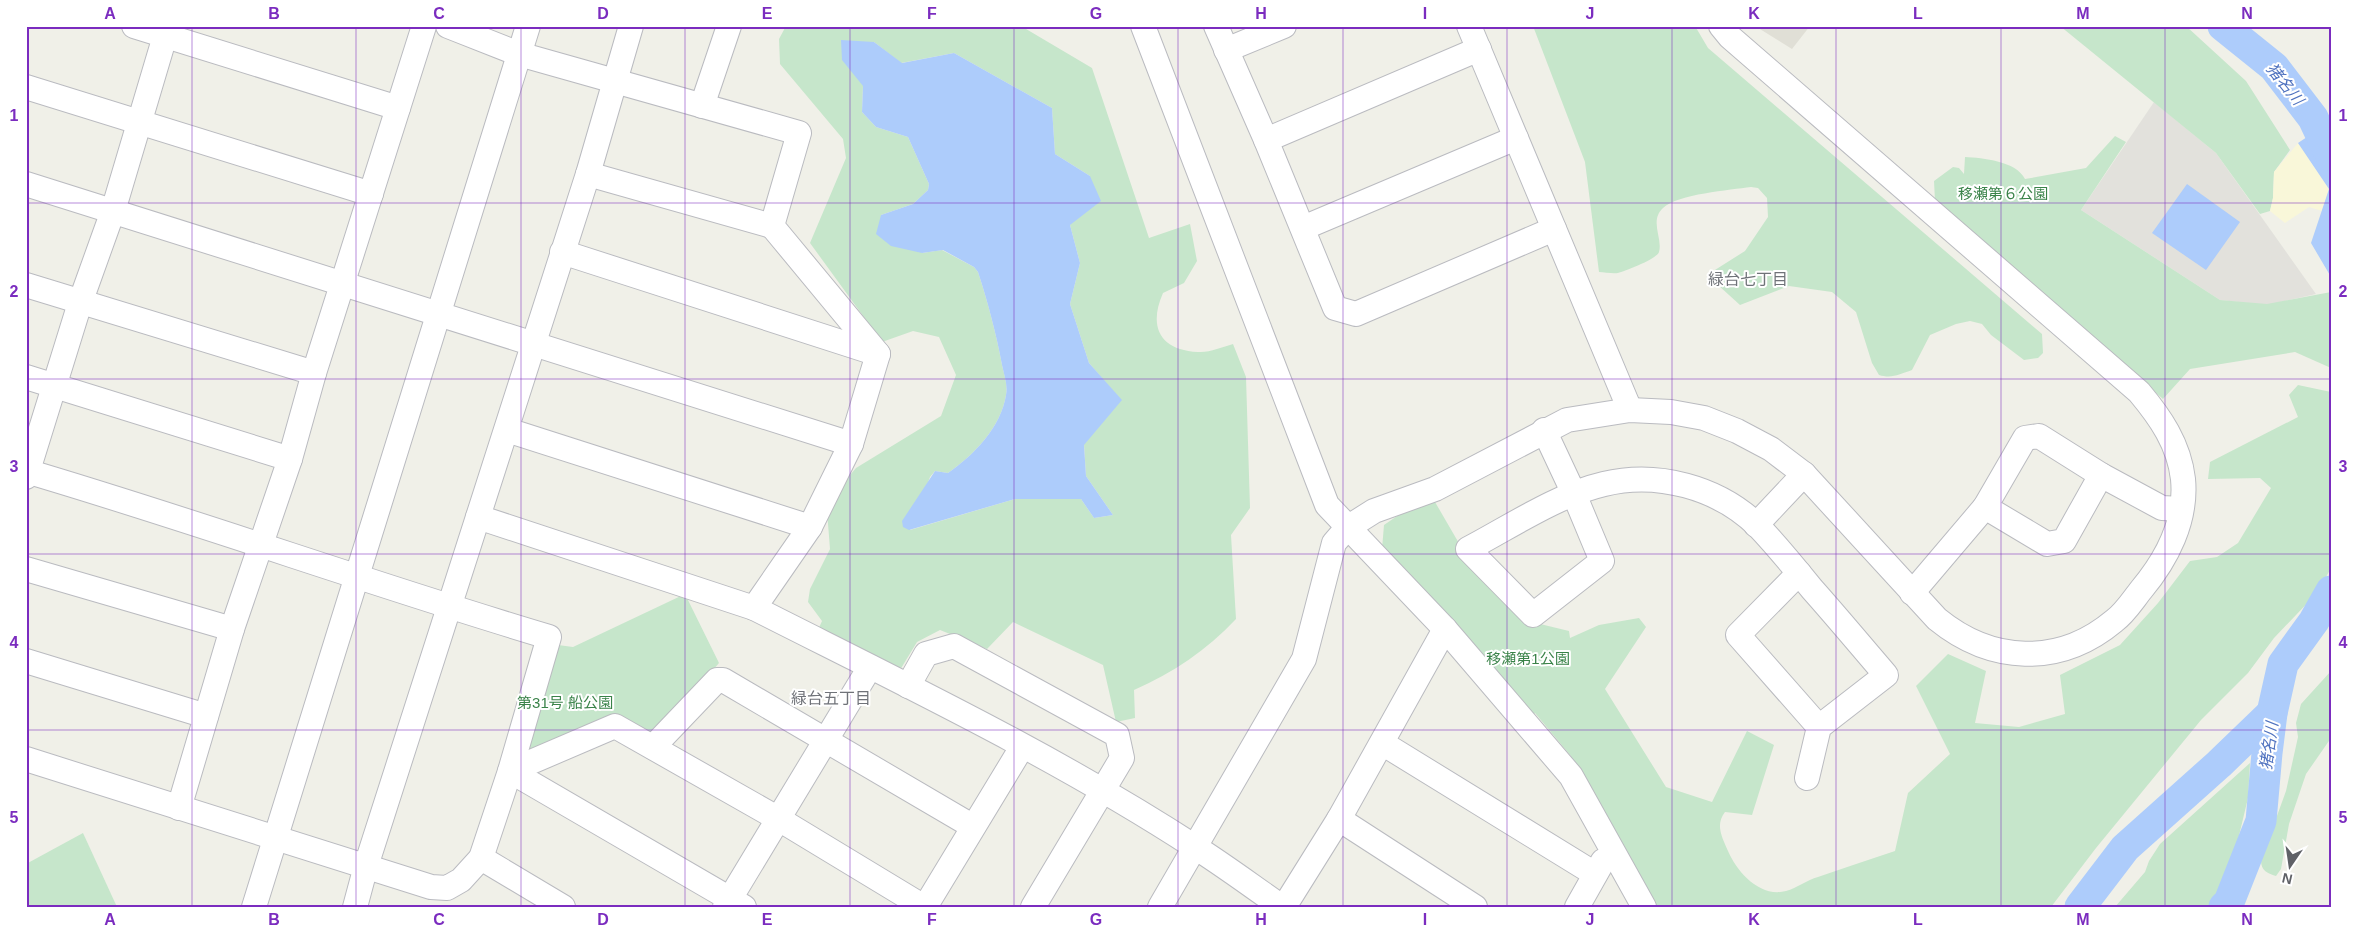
<svg xmlns="http://www.w3.org/2000/svg" width="2357" height="933" viewBox="0 0 2357 933" font-family="Arial,'Noto Sans JP',sans-serif">
<style>
.industrial{fill:#e2e1dc}
.education{fill:#e0dfd6}
.green{fill:#c6e6cb;fill-rule:evenodd}
.sand{fill:#f9f7d9}
.water{fill:#adccfb}
.lines{fill:none;stroke-linecap:round;stroke-linejoin:round}
.river{stroke:#adccfb;stroke-width:31}
.minor-casing{stroke:#babbc0;stroke-width:26}
.minor{stroke:#fff;stroke-width:24}
.grid{fill:none;stroke:#7b2cbf;stroke-width:1;stroke-opacity:0.55}
.labels{text-anchor:middle;dominant-baseline:central;stroke-width:4;stroke-linejoin:round;paint-order:stroke}
.park-label{font-size:15px;fill:#3a8349;stroke:#fff}
.water-label{font-size:16px;font-style:italic;fill:#4f72bf;stroke:#fff}
.neighbourhood-label{font-size:16px;fill:#707379;stroke:#fff}
.neatline{fill:none;stroke:#7b2cbf;stroke-width:2}
.grid-label{font-size:16px;text-anchor:middle;font-weight:bold;fill:#7b2cbf}
</style>
<rect width="100%" height="100%" fill="#f0f0e8"/>
<polygon class="industrial" points="2154,102 2216,153 2316,294 2267,305 2220,300 2081,210"/>
<polygon class="education" points="1755,26 1810,26 1792,49"/>
<g class="green">
<path d="M786,26H1021L1092,68L1149,238L1190,224L1197,261L1184,283L1163,293C1148,327 1160,350 1198,352C1209,353 1222,347 1233,344L1246,377L1250,508L1231,535L1236,619C1207,650 1173,673 1134,690L1135,718L1116,722L1103,665L1013,622L987,649L940,630L917,642L900,670L818,630L822,621L808,602L810,589L830,549L827,511L834,494L856,468L941,416L956,375L939,337L913,331L882,342L810,243L846,158L843,139L780,64L779,39ZM874,42L901,63L954,53L1052,108L1055,154L1090,176L1070,225L1080,263L1070,304L1089,363L1121,400L1084,444L1086,476L1113,515L1094,518L1081,499H1015L910,530L930,477L935,471L948,473C974,455 1001,427 1006,395C1008,385 1004,374 1002,365C996,333 988,303 978,272L974,267L942,250L922,253L881,215L913,204L928,190L929,184L908,137L876,127L862,112L863,86Z"/>
<path d="M1533,26H1695L1708,48L2042,334L2043,353L2038,358L2024,360L1991,335L1982,324L1970,321L1956,324L1930,335L1912,370C1900,374 1892,379 1879,375L1872,363L1856,312L1832,292L1789,286L1740,305L1707,275L1745,251L1768,217L1767,198L1758,188L1751,187C1730,190 1678,194 1663,208C1649,221 1663,238 1659,252C1657,259 1625,271 1618,273C1612,274 1605,272 1599,272L1585,162Z"/>
<polygon points="2060,26 2186,26 2246,81 2290,150 2274,172 2273,198 2270,211 2260,214 2216,153"/>
<path d="M2115,136L2126,142L2081,210L2220,300L2267,304L2331,292V368L2295,352L2190,369L2163,399L1935,201L1934,181L1953,167L1959,168L1964,174L1965,157C1983,158 2016,161 2025,179L2086,168Z"/>
<path d="M2298,385L2331,392L2330,570L2316,594L2274,638L2248,673L2201,720L2096,848L2051,907H1657L1570,755L1535,713L1533,716L1382,549L1384,525L1406,510L1435,502L1460,545L1536,623L1569,631L1570,638L1599,625L1639,618L1646,627L1605,689L1666,787L1712,802L1747,731L1774,745L1752,815L1725,812C1715,825 1722,837 1728,851C1737,872 1760,898 1786,891C1797,888 1807,880 1818,877C1843,868 1869,860 1895,851L1908,793L1950,754L1916,686L1948,654L1986,671L1975,723L2019,727L2065,714L2060,675L2120,645L2158,603L2190,561L2217,557L2238,543L2271,488L2260,478L2208,479L2210,462L2298,417L2289,395Z"/>
<polygon points="685,594 719,663 657,734 617,720 603,719 523,752 558,645 573,647"/>
<path d="M2331,671V738L2306,774L2289,824L2281,869L2276,876C2267,873 2261,871 2261,860L2286,791L2298,737L2296,723L2301,704Z"/>
<polygon points="2250,763 2248,798 2226,890 2209,907 2115,907 2145,872 2149,861 2160,844"/>
<polygon points="83,833 117,907 26,907 26,864"/>
</g>
<polygon class="sand" points="2298,143 2329,189 2322,211 2309,207 2285,223 2270,211 2273,198 2274,172"/>
<g class="water">
<path d="M841,40L874,42L902,63L954,53L1052,108L1055,154L1090,176L1101,201L1070,225L1080,263L1070,304L1089,363L1122,400L1084,445L1086,476L1113,515L1094,518L1081,499H1015L909,530L903,527L902,521L935,471L948,473C974,455 1001,427 1006,395C1008,385 1004,375 1002,365C996,333 988,303 978,272L974,267L943,250L922,253L891,246L876,234L881,215L913,204L928,190L929,184L908,137L876,127L862,112L863,86L842,60Z"/>
<polygon points="2331,121 2331,277 2311,243 2329,189 2298,143"/>
<polygon points="2187,184 2240,222 2206,270 2152,233"/>
</g>
<g class="lines">
<g class="river">
<polyline points="2223,26 2274,67 2313,118 2331,156"/>
<polyline points="2080,907 2125,848 2219,764 2272,713"/>
<polyline points="2224,907 2229,902 2261,821 2267,753 2272,713 2283,664 2314,621 2331,591"/>
</g>
<g class="minor-casing">
<g id="minor">
<polyline points="134,26 398,108"/>
<path d="M448,26L519,54L799,133L772,226L878,354L851,444L810,527L754,608C902,683 1055,756 1195,847C1225,866 1253,887 1282,907"/>
<polyline points="1143,26 1327,505 1445,629 1571,776 1644,907"/>
<polyline points="1216,26 1266,140 1335,308 1356,314 1554,229"/>
<polyline points="1469,26 1630,410"/>
<polyline points="1226,50 1284,26"/>
<polyline points="26,87 371,194"/>
<polyline points="702,106 729,26"/>
<polyline points="1266,140 1479,49"/>
<polyline points="588,174 772,226"/>
<polyline points="26,184 851,444"/>
<polyline points="1303,228 1516,138"/>
<polyline points="562,252 878,354"/>
<polyline points="26,285 314,373"/>
<polyline points="26,377 290,459"/>
<polyline points="507,430 810,527"/>
<path d="M1544,430L1574,494L1602,561L1533,615L1468,549C1510,527 1557,495 1604,484C1657,471 1718,487 1758,526C1777,546 1795,568 1812,589C1837,617 1861,646 1886,675L1819,727L1807,778"/>
<path d="M26,471C202,523 374,585 549,637L510,771L744,907"/>
<polyline points="26,477 80,303 113,211 168,26"/>
<polyline points="1985,507 2047,544 2064,541 2101,475"/>
<polyline points="478,517 754,608"/>
<polyline points="1756,525 1804,474"/>
<polyline points="26,569 232,629"/>
<polyline points="1799,573 1738,635 1819,727"/>
<polyline points="1912,593 1985,507 2025,438 2039,436 2101,475 2162,508 2181,509"/>
<polyline points="26,661 206,716"/>
<polyline points="908,686 926,654 954,646 1117,735 1122,758 1033,907"/>
<polyline points="1382,743 1595,874"/>
<polyline points="653,747 717,680 723,680 972,826"/>
<polyline points="26,759 431,887 447,888 461,880 481,858 510,771 615,726 777,818 924,907"/>
<polyline points="179,808 232,629 290,459 314,373 424,26"/>
<polyline points="1339,819 1475,907"/>
<polyline points="481,858 563,907"/>
<polyline points="254,907 528,26"/>
<polyline points="355,907 366,866 588,174 631,26"/>
<polyline points="725,907 870,667"/>
<polyline points="925,907 1022,747"/>
<path d="M1160,907L1304,659L1334,543L1347,528L1374,511L1435,489L1567,420L1630,410L1671,412L1704,418L1737,431L1771,449L1804,474L1937,619C1991,663 2059,667 2114,621C2125,613 2133,600 2141,590C2167,559 2187,520 2183,479C2179,444 2160,417 2139,392L1730,37L1721,26"/>
<polyline points="1284,907 1339,819 1445,629"/>
<polyline points="1577,907 1603,861"/>
</g>
</g>
<use href="#minor" class="minor"/>
</g>
<path class="grid" d="M192,26V907M356,26V907M521,26V907M685,26V907M850,26V907M1014,26V907M1178,26V907M1343,26V907M1507,26V907M1672,26V907M1836,26V907M2001,26V907M2165,26V907M26,203H2331M26,379H2331M26,554H2331M26,730H2331"/>
<g class="labels">
<g class="park-label">
<text x="2003" y="193">移瀬第６公園</text>
<text x="1528" y="658">移瀬第1公園</text>
<text x="565" y="702">第31号 船公園</text>
</g>
<g class="water-label">
<text transform="translate(2285 84) rotate(51)">猪名川</text>
<text transform="translate(2269 746) rotate(-82)">猪名川</text>
</g>
<g class="neighbourhood-label">
<text x="1748" y="279">緑台七丁目</text>
<text x="831" y="698">緑台五丁目</text>
</g>
</g>
<rect width="2357" height="933" fill="none" stroke="#ffffff" stroke-width="55"/>
<g transform="translate(2290 866) rotate(193)" stroke="#ffffff" stroke-width="4" paint-order="stroke">
<path d="M0-4L9 19L0 12L-9 19Z" fill="#5f6167"/>
<text y="-8" font-size="14" font-weight="bold" text-anchor="middle" fill="#5f6167">N</text>
</g>
<rect x="28" y="28" width="2302" height="878" class="neatline"/>
<g class="grid-label">
<text x="110" y="19">A</text>
<text x="274" y="19">B</text>
<text x="439" y="19">C</text>
<text x="603" y="19">D</text>
<text x="767" y="19">E</text>
<text x="932" y="19">F</text>
<text x="1096" y="19">G</text>
<text x="1261" y="19">H</text>
<text x="1425" y="19">I</text>
<text x="1590" y="19">J</text>
<text x="1754" y="19">K</text>
<text x="1918" y="19">L</text>
<text x="2083" y="19">M</text>
<text x="2247" y="19">N</text>
<text x="14" y="121">1</text>
<text x="2343" y="121">1</text>
<text x="14" y="297">2</text>
<text x="2343" y="297">2</text>
<text x="14" y="472">3</text>
<text x="2343" y="472">3</text>
<text x="14" y="648">4</text>
<text x="2343" y="648">4</text>
<text x="14" y="823">5</text>
<text x="2343" y="823">5</text>
<text x="110" y="925">A</text>
<text x="274" y="925">B</text>
<text x="439" y="925">C</text>
<text x="603" y="925">D</text>
<text x="767" y="925">E</text>
<text x="932" y="925">F</text>
<text x="1096" y="925">G</text>
<text x="1261" y="925">H</text>
<text x="1425" y="925">I</text>
<text x="1590" y="925">J</text>
<text x="1754" y="925">K</text>
<text x="1918" y="925">L</text>
<text x="2083" y="925">M</text>
<text x="2247" y="925">N</text>
</g>
</svg>
